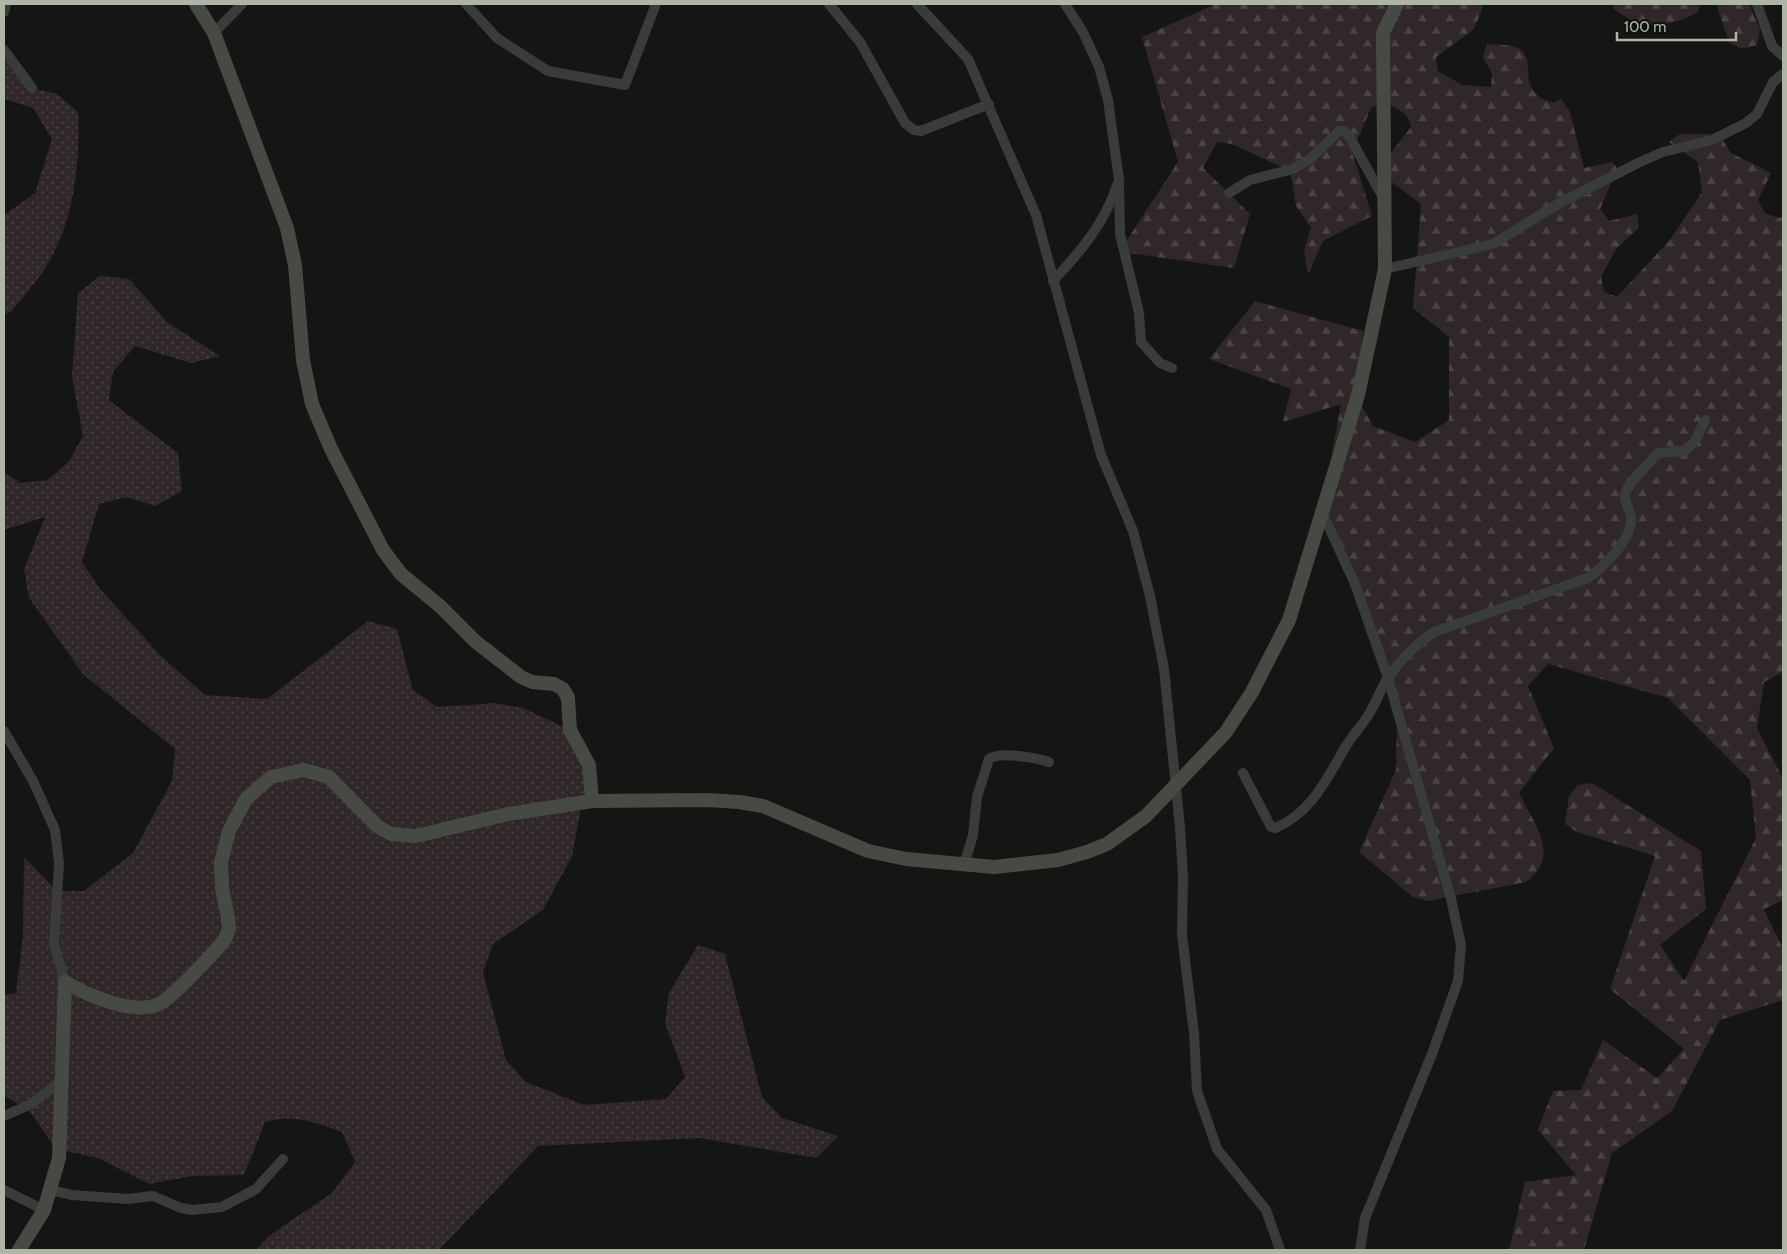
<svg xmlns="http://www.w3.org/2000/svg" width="1787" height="1254" viewBox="0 0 1787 1254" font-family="Cabin,sans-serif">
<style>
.grass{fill:url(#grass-dots)}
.forest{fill:url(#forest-firs)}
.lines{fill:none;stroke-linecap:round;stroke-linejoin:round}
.street{stroke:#393c38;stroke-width:10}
.secondary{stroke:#474a44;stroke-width:14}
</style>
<defs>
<pattern id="grass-dots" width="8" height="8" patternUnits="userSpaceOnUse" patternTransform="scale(1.25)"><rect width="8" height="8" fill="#2f2728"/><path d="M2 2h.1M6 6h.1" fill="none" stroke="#4b4444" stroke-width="1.8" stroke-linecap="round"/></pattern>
<pattern id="forest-firs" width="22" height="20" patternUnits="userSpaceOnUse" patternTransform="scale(1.25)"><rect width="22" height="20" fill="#2f2728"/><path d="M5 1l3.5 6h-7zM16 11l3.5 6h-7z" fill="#4b4444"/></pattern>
</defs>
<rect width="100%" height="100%" fill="#151614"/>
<g class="grass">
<path d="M4,51L32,88L57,94L78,112C80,163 75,215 50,260C40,279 23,296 11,312L4,314V215L35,193L52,139L33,108L4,99Z"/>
<path d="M100,276L129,279L168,323L220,356L191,363L135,346L113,372L109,400L178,453L182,491L155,506L127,497L99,504L82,562L100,589L161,656L205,695L267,699L368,621L397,629L413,690L437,707L495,703L523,708L570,730L589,765L572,856L543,910L493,944L483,972L506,1060L526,1082L584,1105L666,1099L685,1077L665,1023L669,993L698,945L725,954L762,1097L782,1118L838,1136L816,1158L699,1138L538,1146L439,1250H256L270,1235L332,1193L355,1162L342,1132C316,1122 292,1114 265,1122L244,1175L192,1176L149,1184L98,1158L56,1149L31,1113L4,1095V995L16,993L23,935L24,857L57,891H84L133,853L172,781L175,749L83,674L29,598L24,569L45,517L4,530V472L20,483L48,480L69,461L83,436L72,377L78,293Z"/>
</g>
<g class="forest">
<path d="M1216,4H1484L1474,29L1436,57L1438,71L1462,85L1491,87L1492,73L1483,58L1487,44C1496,45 1507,44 1515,47C1542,56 1511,91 1553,103L1561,99L1570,112L1584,168L1612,162L1622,174L1612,181L1600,209L1609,221L1637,214L1639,228L1616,249L1601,277L1604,292L1617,297L1669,241L1702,192L1698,162L1669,142L1680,134H1709L1723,140L1731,153L1771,173L1758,200L1765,213L1778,218L1783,217V672L1764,682L1757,728L1783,779V900L1764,909L1783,949V1000L1720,1020L1672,1111L1612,1153L1584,1250H1509L1525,1182L1576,1175L1538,1130L1553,1091L1581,1090L1603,1040L1657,1078L1684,1049L1610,989L1655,856L1577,832L1565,824L1569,796L1578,785L1592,783L1701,851L1706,909L1660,945L1684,981L1756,838L1750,780L1668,698L1548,664L1528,686L1554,748L1519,793C1534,824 1562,855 1526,882L1428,901L1413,897L1359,852L1396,770L1397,715L1354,586L1321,514L1341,404L1283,422L1291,389L1209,359L1255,301L1363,331L1357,398L1373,426L1415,442L1449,420V337L1413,308L1421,204L1377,171L1411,127C1409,112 1395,108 1383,102L1371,108L1352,152L1372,216L1323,241L1308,274L1304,250L1311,228L1296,206L1290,171L1232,144L1217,142L1203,168L1250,214L1234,268L1129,253L1121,249L1178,162L1142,37Z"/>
<path d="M1612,4H1700L1698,12C1683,21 1654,30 1637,23C1629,20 1621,13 1614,9Z"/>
<polygon points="1716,4 1749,4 1760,30 1757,45 1742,49 1729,42"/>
</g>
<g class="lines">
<g class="street">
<polyline points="466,4 497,38 548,71 625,85 656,4"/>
<polyline points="829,4 860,42 905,123 914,130 921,131 989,104"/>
<polyline points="917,4 968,59 1036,215 1101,455 1133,531 1150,596 1164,669 1180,827 1183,877 1182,935 1194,1033 1197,1091 1217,1149 1266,1210 1280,1250"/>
<polyline points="1065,4 1083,32 1099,67 1108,100 1119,180 1120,234 1139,313 1141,342 1160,363 1172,368"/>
<polyline points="1757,4 1772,46 1783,56"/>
<polyline points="4,12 6,4"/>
<polyline points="214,33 242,4"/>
<polyline points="4,50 32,88"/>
<polyline points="1229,193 1250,180 1293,169 1310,159 1339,131 1344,131 1349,136 1384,199"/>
<polyline points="1385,269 1493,244 1558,204 1638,163 1663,152 1712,140 1746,123 1757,114 1773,82 1783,74"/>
<path d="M1053,281C1080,252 1105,223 1117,185"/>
<polyline points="1322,512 1355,584 1388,678 1451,899 1461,945 1458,981 1432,1054 1365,1218 1360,1250"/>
<polyline points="4,731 33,781 55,830 59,863 54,944 65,982"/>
<path d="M1243,773L1271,827L1275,828C1312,813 1327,778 1346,746C1355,732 1367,720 1374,705C1379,696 1382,686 1388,678C1400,660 1416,644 1434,632L1588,578C1604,567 1633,538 1631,517C1630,509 1624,502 1625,495C1626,484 1651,462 1658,453L1685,451L1695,441L1705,420"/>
<path d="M964,865L973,835L977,797L989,759C999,751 1037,758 1049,762"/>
<polyline points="4,1116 31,1104 63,1079"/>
<polyline points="4,1190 44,1210"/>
<polyline points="50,1190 72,1195 127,1199 153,1196 181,1208 192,1210 222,1207 256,1189 283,1159"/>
</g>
<g class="secondary">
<polyline points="196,4 214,33 287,228 295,265 303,360 312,404 331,449 383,550 401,574 441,607 476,642 521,677 532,682 554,684 563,689 568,698 570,730 589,765 592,801"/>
<path d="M65,982C87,995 134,1016 159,1004C172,998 215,952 225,939L229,929L228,918L222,888L221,862L229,831L246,799L271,777L304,770L329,777L377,826L391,834L416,836L508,814L592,801L707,800L739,802L763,806L868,851L906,859L994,867L1058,860L1087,852L1107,844L1146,816L1226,732L1252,692L1289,620L1358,395L1385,269L1383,33L1397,4"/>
<polyline points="19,1250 44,1210 59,1158 65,982"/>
</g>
</g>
<rect width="1787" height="1254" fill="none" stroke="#aeb5a7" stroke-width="10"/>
<path d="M1617 32v8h119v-8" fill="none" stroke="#aeb5a7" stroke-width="2.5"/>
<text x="1624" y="32" font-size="15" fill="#aeb5a7" stroke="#10110f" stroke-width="4" paint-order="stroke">100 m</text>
</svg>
